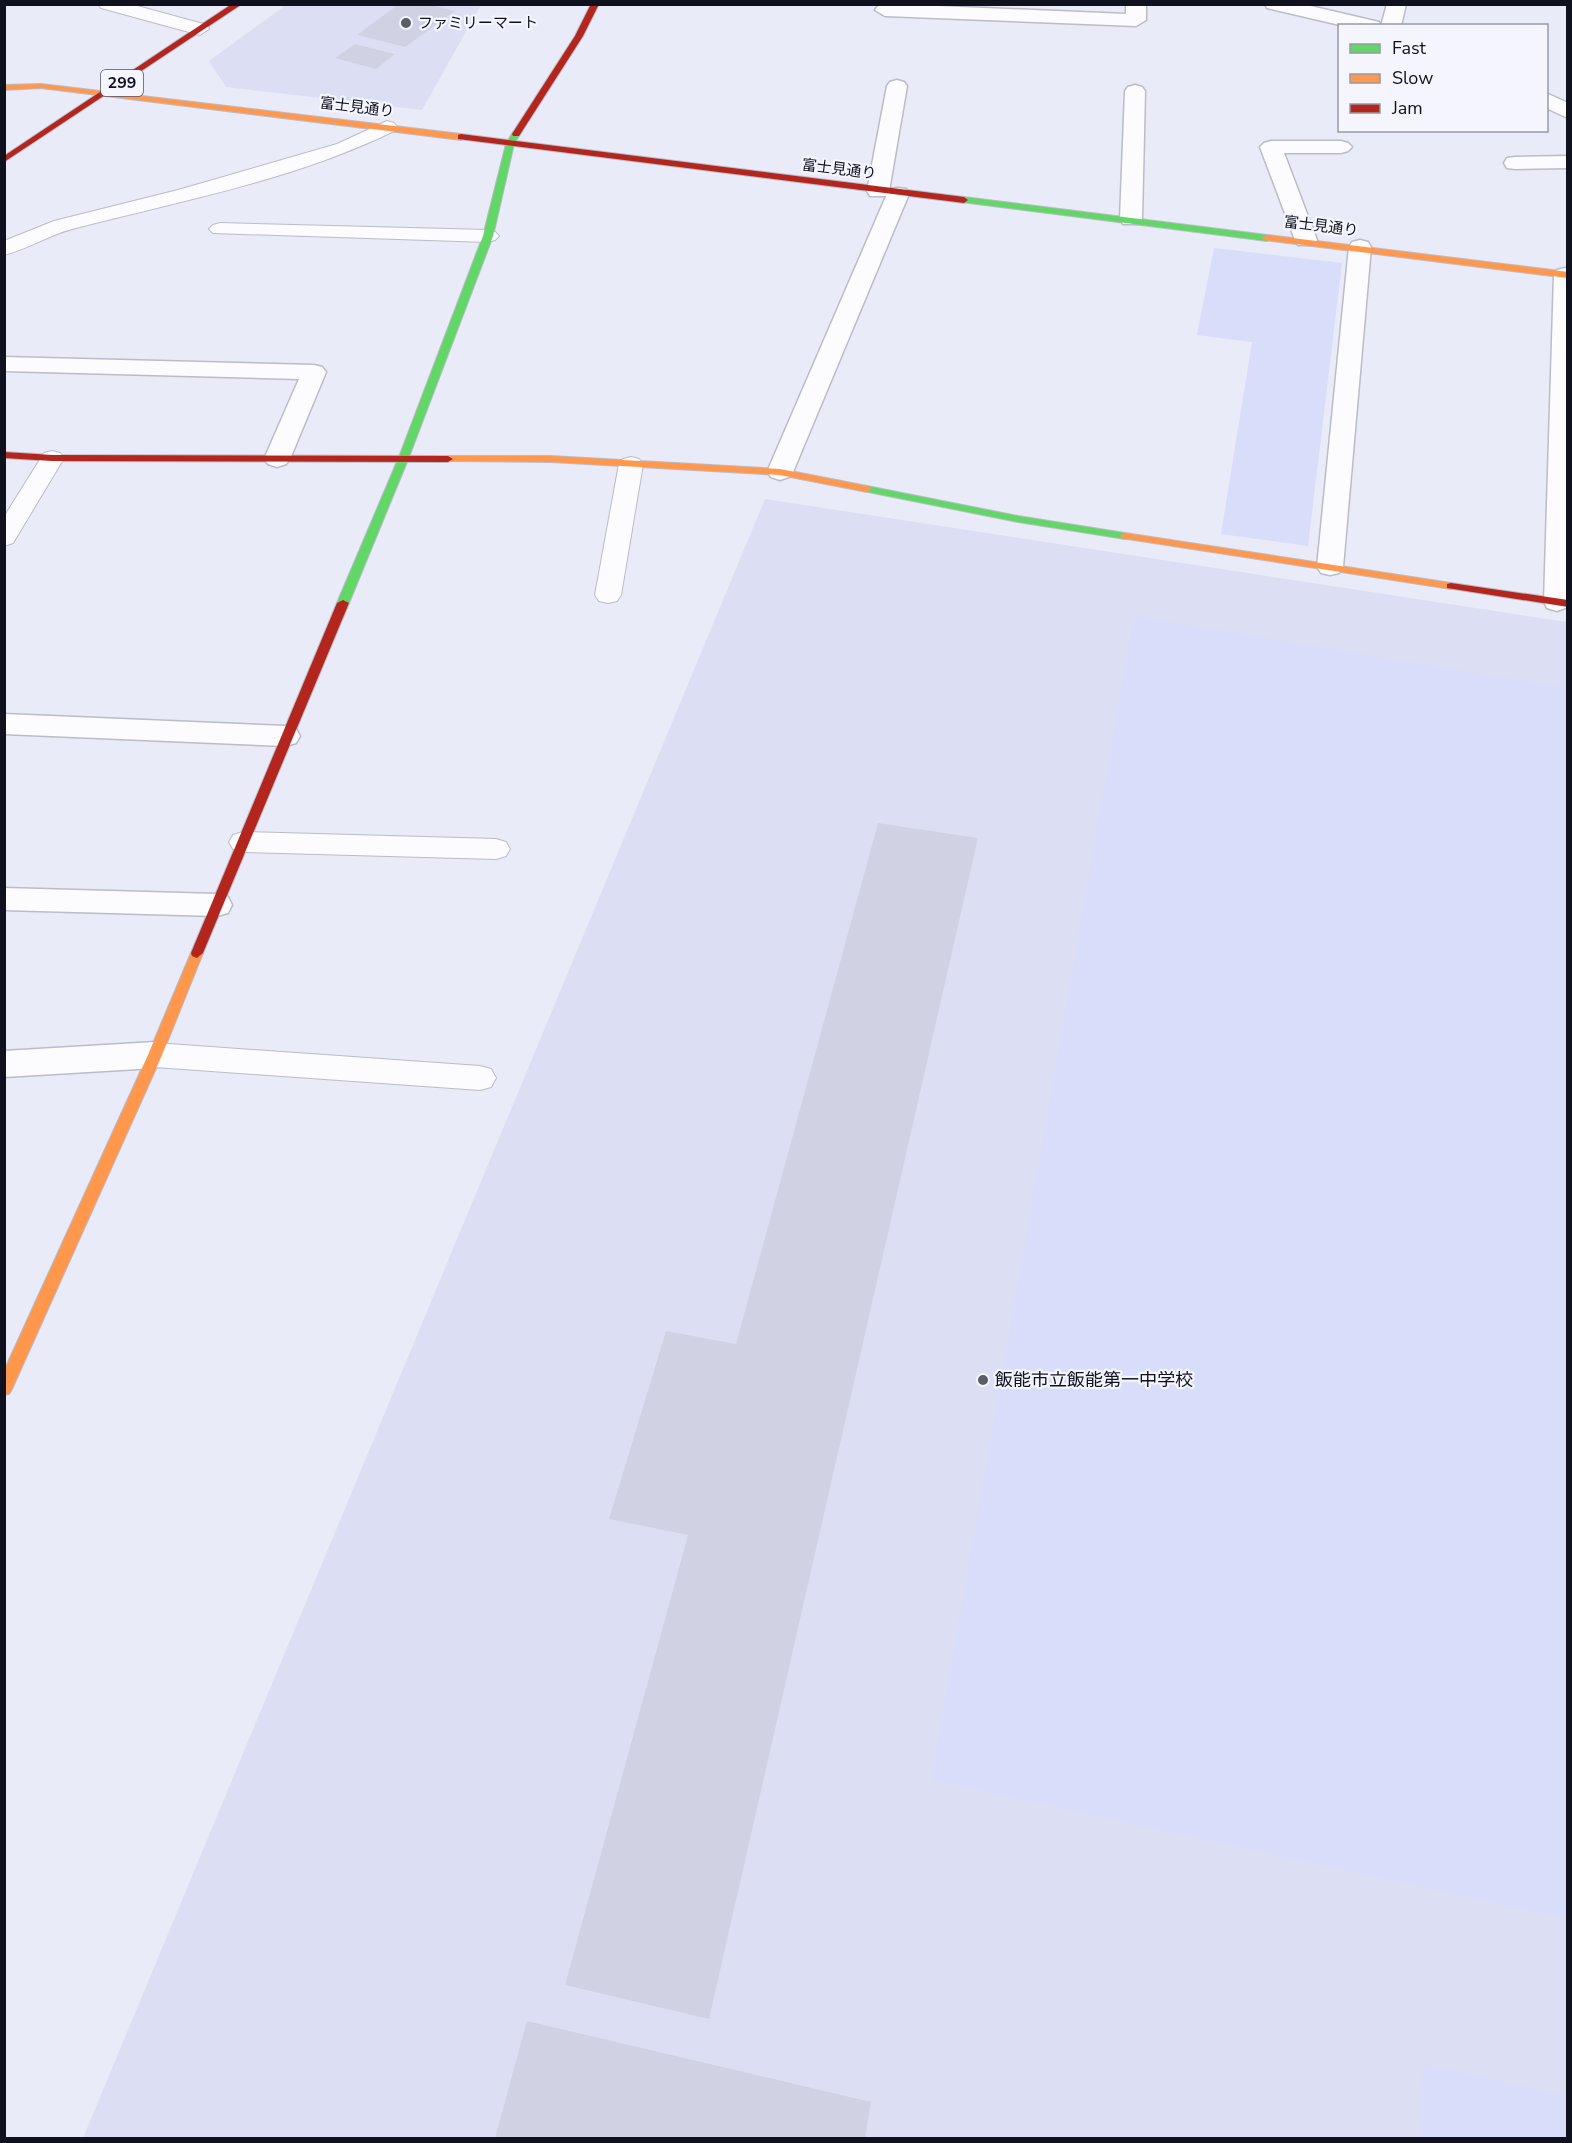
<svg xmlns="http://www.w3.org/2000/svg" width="1572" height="2143" viewBox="0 0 1572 2143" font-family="'Nunito Sans','Noto Sans JP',sans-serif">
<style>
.built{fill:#dcdff4}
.green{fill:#d8ddfa}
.building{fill:#d0d2e4}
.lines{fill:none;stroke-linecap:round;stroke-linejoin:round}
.lane-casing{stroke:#babcc8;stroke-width:2}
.street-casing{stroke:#babcc8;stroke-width:3}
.fast-casing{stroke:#babcc8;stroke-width:2}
.slow-casing{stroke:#babcc8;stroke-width:2}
.jam-casing{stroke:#babcc8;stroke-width:2}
.lane{fill:#fcfcfe;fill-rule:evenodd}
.street{fill:#fcfcfe;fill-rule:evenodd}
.fast{fill:#63d668;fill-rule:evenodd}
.slow{fill:#ff974d;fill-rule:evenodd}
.jam{fill:#b3261e;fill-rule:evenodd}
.poi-dot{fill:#5b5d6a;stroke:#f4f5fd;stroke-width:2}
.labels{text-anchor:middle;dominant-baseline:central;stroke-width:4.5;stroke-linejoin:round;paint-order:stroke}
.far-poi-label{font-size:15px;fill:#0f111e;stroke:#f4f5fd;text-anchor:start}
.far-street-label{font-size:15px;fill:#0f111e;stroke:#f4f5fd}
.shield{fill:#f4f5fd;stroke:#545561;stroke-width:1.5}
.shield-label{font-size:16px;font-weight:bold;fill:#0f111e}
.poi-label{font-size:18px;fill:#0f111e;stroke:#f4f5fd;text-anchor:start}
</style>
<rect width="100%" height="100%" fill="#e9ebf8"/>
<g class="built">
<polygon points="286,5 481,5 422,110 226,87 209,61"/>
<polygon points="765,499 1567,622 1567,2138 83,2138"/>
</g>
<g class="green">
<polygon points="1214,248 1342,263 1308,546 1221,534 1252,342 1197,335"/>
<polygon points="1134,616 1567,688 1567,1919 931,1780"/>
<polygon points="1423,2064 1567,2096 1567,2138 1421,2138"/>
</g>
<g class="building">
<polygon points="399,4 427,4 455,11 405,47 357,35"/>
<polygon points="355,44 395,54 376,69 335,58"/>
<polygon points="878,823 978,838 709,2019 565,1985 688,1535 609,1519 666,1331 736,1344"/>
<polygon points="527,2021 871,2102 865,2138 495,2138"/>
</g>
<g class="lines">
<g class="lane-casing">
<g id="lane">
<polygon points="98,4 130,4 207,25 209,29 200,35 101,8"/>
<path d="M387,121L394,123L397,127L394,131C294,180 180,201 72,229C49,235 28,249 4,255V241L54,221L178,190L337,144Z"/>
<polygon points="220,223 488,230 495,232 499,236 495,240 488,242 213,233 209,229 213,225"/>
<polygon points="52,451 60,453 64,458 13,543 4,546 4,517 44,453"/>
<polygon points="631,457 639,459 643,464 621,595 617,601 608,603 599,601 595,595 619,464 623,459"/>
<polygon points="243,832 496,839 506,842 510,849 506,856 496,859 243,852 233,849 229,842 233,835"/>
<polygon points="155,1043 480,1066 491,1069 496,1078 491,1087 480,1090 155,1067 144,1064 139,1055 144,1046"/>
</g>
</g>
<g class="street-casing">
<g id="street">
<polygon points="892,4 1126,14 1126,4 1146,4 1146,20 1136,26 885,16 875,10 878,6"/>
<polygon points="1265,4 1302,4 1379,22 1381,26 1344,26 1267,8"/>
<polygon points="1387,4 1406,4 1401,26 1381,26"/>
<polygon points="897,80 904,82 907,86 889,191 886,196 870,196 867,191 887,86 890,82"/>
<polygon points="1135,85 1142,87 1145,91 1142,219 1139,224 1123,224 1120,219 1125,91 1128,87"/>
<polygon points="1546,93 1568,103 1568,118 1546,108"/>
<polygon points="1271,141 1341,141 1348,143 1352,147 1348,151 1341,153 1284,153 1317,240 1314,245 1298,245 1295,240 1260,147 1264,143"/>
<polygon points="1568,156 1568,168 1515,169 1507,168 1504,163 1507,158 1515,157"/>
<polygon points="898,188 906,189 909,194 793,472 789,477 780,480 771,477 767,472 887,194 890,189"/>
<polygon points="1360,240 1368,242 1371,247 1343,567 1339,573 1330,575 1321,573 1317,567 1349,247 1352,242"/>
<polygon points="1565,268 1568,269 1568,607 1557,611 1547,608 1544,602 1554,275 1557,270"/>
<polygon points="4,357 314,365 322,367 326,372 290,459 286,464 277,467 268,464 264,459 299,379 4,371"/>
<polygon points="4,714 286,726 296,729 300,736 296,743 286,746 4,734"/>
<polygon points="4,888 217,894 228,897 232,905 228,913 217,916 4,910"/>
<polygon points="155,1042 167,1046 171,1055 167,1064 155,1068 4,1077 4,1051"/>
</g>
</g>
<g class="fast-casing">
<g id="fast">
<polygon points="513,132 520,134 514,144 493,236 409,457 349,603 343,606 339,605 337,603 399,457 483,236 506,144"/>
<polygon points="964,197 1267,235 1272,238 1267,241 961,202 961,198"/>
<polygon points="867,486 1018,516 1125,533 1130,536 1125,539 1018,522 863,491 863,487"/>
</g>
</g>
<g class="slow-casing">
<g id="slow">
<polygon points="41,84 461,134 465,137 461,140 41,88 4,90 4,85"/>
<polygon points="1267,235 1568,272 1568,278 1264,240 1262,238"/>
<polygon points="448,456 551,456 780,469 867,486 872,489 867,492 780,475 551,462 444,461 444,457"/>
<polygon points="1125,533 1451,583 1456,586 1451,589 1121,538 1120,536"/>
<polygon points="197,948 203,953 162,1055 12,1389 9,1394 4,1395 4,1371 148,1055 191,953"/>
</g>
</g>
<g class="jam-casing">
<g id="jam">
<polygon points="232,4 242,4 4,162 4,156"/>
<polygon points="591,4 599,4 583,36 519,136 513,136 512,134 575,36"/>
<polygon points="461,134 964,197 968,200 964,203 458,139 458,135"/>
<polygon points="4,452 52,455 448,456 453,459 448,462 52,461 4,458"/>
<polygon points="1451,583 1568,600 1568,607 1447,588 1447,584"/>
<polygon points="343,600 349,603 203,953 197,958 192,956 191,953 337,603"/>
</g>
</g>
<use href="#lane" class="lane"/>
<use href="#street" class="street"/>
<use href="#fast" class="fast"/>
<use href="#slow" class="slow"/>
<use href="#jam" class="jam"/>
</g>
<g class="poi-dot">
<circle cx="406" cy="23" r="6"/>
<circle cx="983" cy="1380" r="6"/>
</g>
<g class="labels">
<g class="far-poi-label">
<text x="418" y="23">ファミリーマート</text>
</g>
<g class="far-street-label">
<text transform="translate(357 107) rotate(7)">富士見通り</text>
<text transform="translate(839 169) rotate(7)">富士見通り</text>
<text transform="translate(1321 226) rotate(7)">富士見通り</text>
</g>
<rect class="shield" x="101" y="70" width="42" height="26" rx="4.5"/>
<g class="shield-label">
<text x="122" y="83">299</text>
</g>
<g class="poi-label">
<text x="995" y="1380">飯能市立飯能第一中学校</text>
</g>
</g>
<rect width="1572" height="2143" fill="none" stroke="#0f111e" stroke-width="12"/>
<rect x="1338" y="24" width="210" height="108" fill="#f4f5fd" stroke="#989aa4" stroke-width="1.5"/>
<rect x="1350" y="44" width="30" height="9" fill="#63d668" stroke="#989aa4" stroke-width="1.5"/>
<text x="1392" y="54" font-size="18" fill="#0f111e">Fast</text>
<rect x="1350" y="74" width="30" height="9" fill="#ff974d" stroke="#989aa4" stroke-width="1.5"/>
<text x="1392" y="84" font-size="18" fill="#0f111e">Slow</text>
<rect x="1350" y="104" width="30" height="9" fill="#b3261e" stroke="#989aa4" stroke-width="1.5"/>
<text x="1392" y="114" font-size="18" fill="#0f111e">Jam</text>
</svg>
